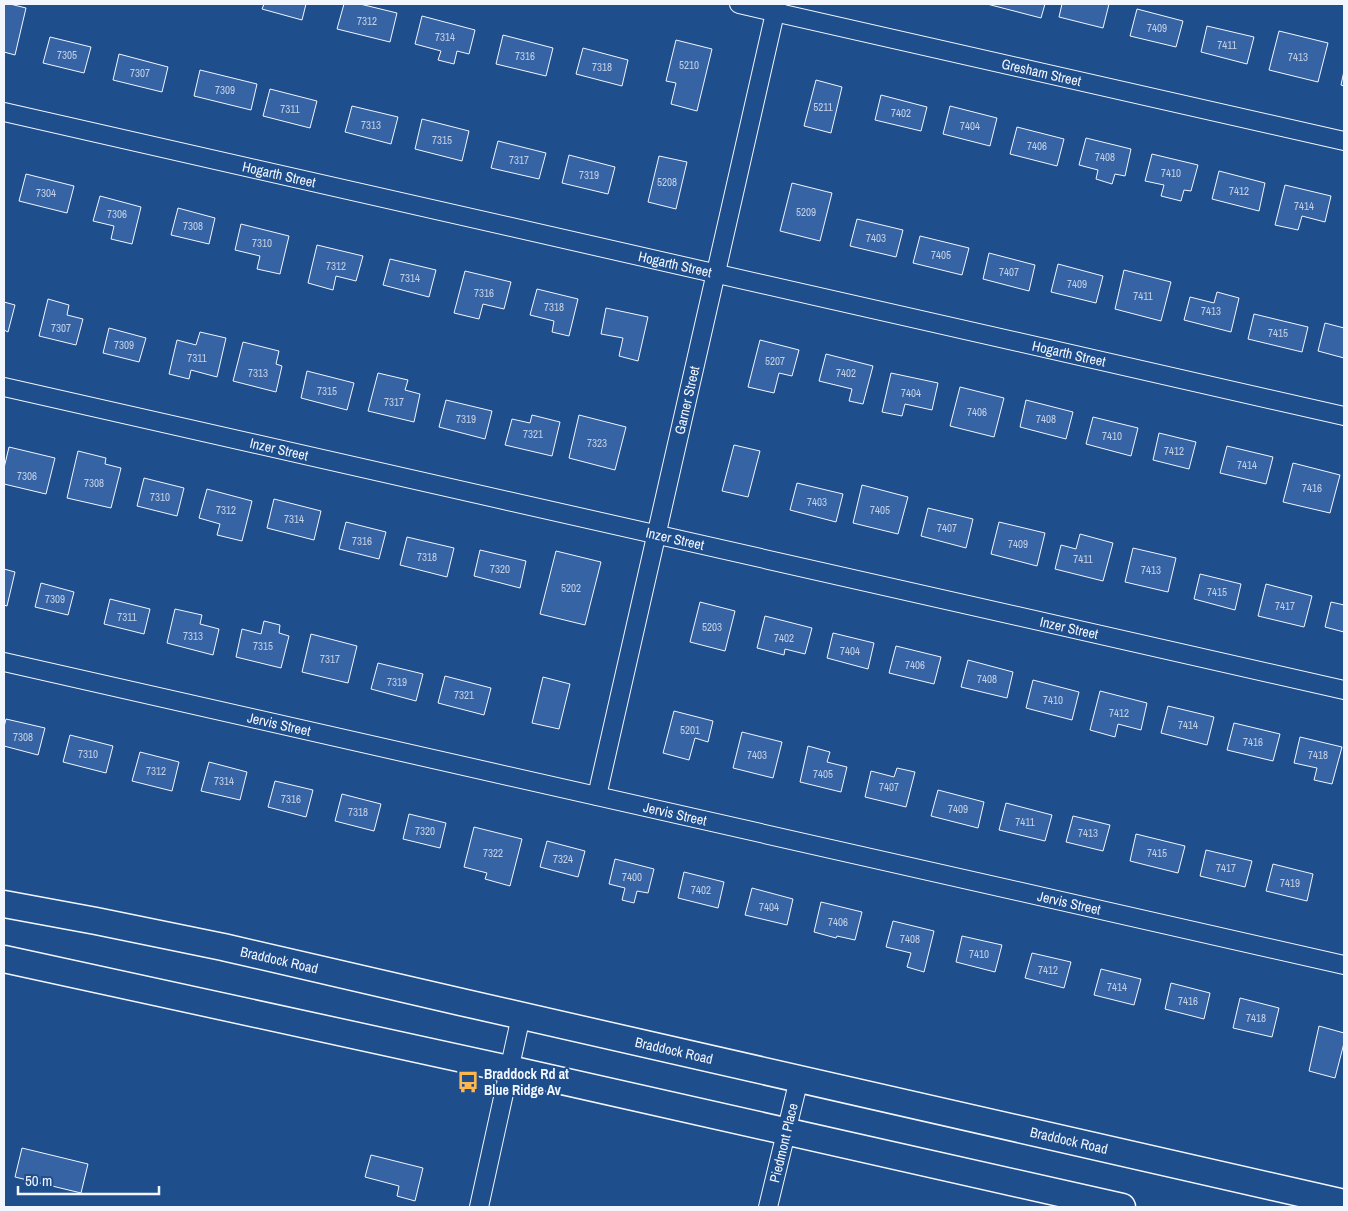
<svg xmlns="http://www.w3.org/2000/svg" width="1348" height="1211" viewBox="0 0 1348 1211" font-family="'Archivo Narrow',sans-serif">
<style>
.building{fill:#3563a3;stroke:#f2f6ff}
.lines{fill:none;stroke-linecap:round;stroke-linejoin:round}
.street-casing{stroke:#f2f6ff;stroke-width:20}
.primary-casing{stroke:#f2f6ff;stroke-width:29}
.street{stroke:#1f4e8c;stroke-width:18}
.primary{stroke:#1f4e8c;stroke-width:26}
.labels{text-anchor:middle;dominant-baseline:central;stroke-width:4;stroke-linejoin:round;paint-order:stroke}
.number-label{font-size:11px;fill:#c3d1e8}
.street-label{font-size:14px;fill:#f2f6ff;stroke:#1f4e8c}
.poi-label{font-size:14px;font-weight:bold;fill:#f2f6ff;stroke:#1f4e8c;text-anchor:start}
</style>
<rect width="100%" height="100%" fill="#1f4e8c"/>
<g class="building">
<polygon points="4,4 10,4 26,8 15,55 4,52"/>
<polygon points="264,4 306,4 302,20 262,9"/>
<polygon points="344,4 360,4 397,13 390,42 337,29"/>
<polygon points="987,4 1045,4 1041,18"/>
<polygon points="1062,4 1109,4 1103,28 1059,17"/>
<polygon points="1137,9 1183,21 1176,47 1130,36"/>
<polygon points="422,16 475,30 469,54 457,51 454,64 438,60 441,51 415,44"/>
<polygon points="1207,26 1254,37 1247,64 1201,52"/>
<polygon points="1279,31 1328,43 1318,82 1269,70"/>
<polygon points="503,35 553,48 546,76 496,64"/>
<polygon points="50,37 91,47 84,73 43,63"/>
<polygon points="676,40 712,49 697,111 671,104 676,83 666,81"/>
<polygon points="583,48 628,60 622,86 576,74"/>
<polygon points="119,54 168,67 162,92 113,80"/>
<polygon points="200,70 257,84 251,110 194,96"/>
<polygon points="1344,71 1344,86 1341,85"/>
<polygon points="816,80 842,87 831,133 804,126"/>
<polygon points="270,89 317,101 310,128 263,116"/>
<polygon points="881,95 927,107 921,131 875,120"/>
<polygon points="352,106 398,117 391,144 345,132"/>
<polygon points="950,106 997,118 990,146 943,134"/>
<polygon points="422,119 469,131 462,161 415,149"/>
<polygon points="1017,127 1064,139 1057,166 1010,154"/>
<polygon points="1086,138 1131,149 1125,176 1115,174 1112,184 1096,179 1098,170 1079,165"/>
<polygon points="498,141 546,153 539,179 491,168"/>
<polygon points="1152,154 1198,165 1191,191 1184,190 1181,201 1161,196 1164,185 1145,181"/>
<polygon points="569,155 615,167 608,194 562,183"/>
<polygon points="659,156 687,162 676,209 648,202"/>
<polygon points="1219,171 1265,183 1259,211 1212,199"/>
<polygon points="26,174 74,186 67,213 19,201"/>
<polygon points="792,183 832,193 820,241 780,231"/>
<polygon points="1285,185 1331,196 1325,222 1302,216 1298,230 1275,225"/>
<polygon points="100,196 141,207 132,244 111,239 114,226 93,221"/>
<polygon points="178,208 215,218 209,244 171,235"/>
<polygon points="857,219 903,230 896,257 850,246"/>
<polygon points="241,224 289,236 280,274 257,269 260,256 235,250"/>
<polygon points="920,236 969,248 962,275 913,263"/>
<polygon points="317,245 363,256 356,281 336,276 333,290 308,283"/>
<polygon points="989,253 1035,265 1029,291 983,279"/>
<polygon points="390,259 436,270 429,297 383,285"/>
<polygon points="1058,264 1103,276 1096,303 1051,292"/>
<polygon points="1124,270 1171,282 1161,321 1115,309"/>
<polygon points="465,271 511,282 504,309 483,304 479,319 454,313"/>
<polygon points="537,289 578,299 569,336 552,332 554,321 530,315"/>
<polygon points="1217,292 1239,298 1231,332 1184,320 1190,297 1214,303"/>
<polygon points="48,299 69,305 67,315 83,319 76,345 39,336"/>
<polygon points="4,302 15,305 8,332 4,330"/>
<polygon points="606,308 648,317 638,361 619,356 623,338 601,334"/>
<polygon points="1254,314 1308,327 1302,352 1248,339"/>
<polygon points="1325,323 1344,328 1344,358 1318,351"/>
<polygon points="109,328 146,338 139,362 103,353"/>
<polygon points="200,332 226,338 217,377 191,370 189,379 169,374 177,340 196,345"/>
<polygon points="760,340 799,350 792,376 779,373 774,393 748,387"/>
<polygon points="243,342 279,351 276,364 282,366 276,392 233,381"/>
<polygon points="826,354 873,366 863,404 849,401 852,389 819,381"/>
<polygon points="307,371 354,383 347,410 301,398"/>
<polygon points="378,373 408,380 405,390 420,394 414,422 368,411"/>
<polygon points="891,373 938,383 932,410 905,404 902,416 882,412"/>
<polygon points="960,387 1004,398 994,437 950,426"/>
<polygon points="446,400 492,411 485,439 439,427"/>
<polygon points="1026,400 1073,412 1066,439 1020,427"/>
<polygon points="532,415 560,422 552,456 505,445 512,419 530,423"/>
<polygon points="579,415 626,427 615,470 569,458"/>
<polygon points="1093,417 1138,428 1131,456 1086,444"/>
<polygon points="1159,433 1196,442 1189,469 1153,460"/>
<polygon points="734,445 760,451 748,497 722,491"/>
<polygon points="1227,446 1273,457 1266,484 1220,473"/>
<polygon points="9,447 55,458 46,494 4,484 4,468"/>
<polygon points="78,451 106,458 105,464 121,468 111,508 67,498"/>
<polygon points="1293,463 1340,475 1330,513 1283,502"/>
<polygon points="144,478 184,488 177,516 137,506"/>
<polygon points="797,483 843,494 836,522 790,510"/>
<polygon points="862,485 908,497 898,534 853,523"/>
<polygon points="207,489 252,501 242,541 217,535 220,524 199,518"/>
<polygon points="274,499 321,511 314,540 267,528"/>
<polygon points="928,508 973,519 966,548 921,536"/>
<polygon points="346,522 386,532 379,559 339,549"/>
<polygon points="999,522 1045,533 1037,566 991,554"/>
<polygon points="1080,534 1113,543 1103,581 1055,569 1061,545 1076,549"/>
<polygon points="407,537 454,548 447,577 400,565"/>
<polygon points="1133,548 1176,558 1168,592 1125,582"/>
<polygon points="480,550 526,561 520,588 474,576"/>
<polygon points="556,551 601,562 585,625 540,614"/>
<polygon points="4,569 15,572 7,606 4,605"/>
<polygon points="1200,574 1241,584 1235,610 1194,599"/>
<polygon points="41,583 74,592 68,615 35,607"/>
<polygon points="1266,584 1312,596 1304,627 1258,616"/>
<polygon points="110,599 150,609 144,634 104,624"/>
<polygon points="700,602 735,611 725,651 690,642"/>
<polygon points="1331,602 1344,605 1344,632 1325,627"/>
<polygon points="175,609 202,615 200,624 219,629 213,655 167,643"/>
<polygon points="765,616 812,628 805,654 785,649 784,655 757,648"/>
<polygon points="264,621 280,625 279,633 289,636 281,668 236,657 242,629 261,634"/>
<polygon points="833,633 874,643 868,669 827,658"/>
<polygon points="311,634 357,646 348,683 302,672"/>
<polygon points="896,646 941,657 934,684 889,673"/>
<polygon points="968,660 1013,672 1007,698 961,687"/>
<polygon points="378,663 423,674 416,701 371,689"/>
<polygon points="445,676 491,688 484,715 438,703"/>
<polygon points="543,677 570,684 559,729 532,723"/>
<polygon points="1033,680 1079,692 1072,720 1026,708"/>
<polygon points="1100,691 1147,703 1141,730 1118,724 1115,737 1090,730"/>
<polygon points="1168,706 1214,717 1207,745 1161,733"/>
<polygon points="674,711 713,721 708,742 695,738 689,760 663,753"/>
<polygon points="6,719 45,728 38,755 4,746 4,727"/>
<polygon points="1234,723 1280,734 1273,761 1227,750"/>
<polygon points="742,732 782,742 773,778 733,768"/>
<polygon points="70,735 113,746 106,773 63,762"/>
<polygon points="1300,737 1342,747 1332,784 1314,780 1317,768 1294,763"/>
<polygon points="808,746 830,752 827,762 847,767 841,792 800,782"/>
<polygon points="140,752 179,762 172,791 132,781"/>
<polygon points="209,762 247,772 240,800 201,791"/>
<polygon points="897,768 915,772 906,807 865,797 871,771 894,777"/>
<polygon points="275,781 313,790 306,817 268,807"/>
<polygon points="938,790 984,802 978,828 931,816"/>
<polygon points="342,794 381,804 374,831 335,821"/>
<polygon points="1006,803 1052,815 1045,841 999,830"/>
<polygon points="409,814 446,823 440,848 403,839"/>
<polygon points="1073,816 1110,825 1103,851 1066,842"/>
<polygon points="474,827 522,839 510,886 485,879 487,873 464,867"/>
<polygon points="1136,834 1185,846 1178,873 1130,861"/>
<polygon points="547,841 585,851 578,877 540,867"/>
<polygon points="1206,850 1252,861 1245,887 1200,876"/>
<polygon points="615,859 654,869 648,893 637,891 634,903 622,900 625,888 609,884"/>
<polygon points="1273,864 1313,874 1307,901 1266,891"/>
<polygon points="684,872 724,882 718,908 678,898"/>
<polygon points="752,888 793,899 787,925 745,915"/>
<polygon points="821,902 862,912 855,940 837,936 836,938 814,932"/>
<polygon points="893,921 934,931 924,972 907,967 911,953 886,947"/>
<polygon points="962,936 1002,945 995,972 956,962"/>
<polygon points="1032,953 1071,962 1064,988 1025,978"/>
<polygon points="1101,969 1141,979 1134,1005 1094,995"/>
<polygon points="1171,983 1210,993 1204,1019 1165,1009"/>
<polygon points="1240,998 1279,1008 1272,1037 1233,1028"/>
<polygon points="1319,1026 1344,1033 1344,1043 1335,1078 1309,1071"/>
<polygon points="22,1148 88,1164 81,1193 15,1177"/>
<polygon points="371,1155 423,1168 415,1201 397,1196 399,1186 365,1177"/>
</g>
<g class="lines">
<g class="street-casing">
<g id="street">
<path id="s1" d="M739,4L1344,141"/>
<path id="s2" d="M4,112L1344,416"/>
<path id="s3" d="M4,387L1344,690"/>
<path id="s4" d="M4,662L1344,965"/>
<path id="s5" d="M597,796L777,4"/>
<polyline points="479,1207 521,1016"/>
<path id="s6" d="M768,1207L799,1079"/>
</g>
</g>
<g class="primary-casing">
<g id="primary">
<path id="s7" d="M4,904L96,921L223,947L461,1002L1344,1203"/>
<polyline points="4,959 509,1069 1122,1207"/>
</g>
</g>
<use href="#street" class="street"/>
<use href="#primary" class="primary"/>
</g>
<defs>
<g id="bus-bare" transform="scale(1.725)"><path d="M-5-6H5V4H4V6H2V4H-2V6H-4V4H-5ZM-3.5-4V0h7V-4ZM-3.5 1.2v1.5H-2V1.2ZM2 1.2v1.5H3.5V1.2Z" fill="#ffb74d" stroke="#1f4e8c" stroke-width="2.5" paint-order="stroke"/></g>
</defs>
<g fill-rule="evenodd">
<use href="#bus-bare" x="468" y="1082"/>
</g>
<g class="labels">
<g class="number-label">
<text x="367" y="21">7312</text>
<text x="1157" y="28">7409</text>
<text x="445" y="37">7314</text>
<text x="1227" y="45">7411</text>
<text x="67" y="55">7305</text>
<text x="525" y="56">7316</text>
<text x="1298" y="57">7413</text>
<text x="689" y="65">5210</text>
<text x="602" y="67">7318</text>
<text x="140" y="73">7307</text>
<text x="225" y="90">7309</text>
<text x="823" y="107">5211</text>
<text x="290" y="109">7311</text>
<text x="901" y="113">7402</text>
<text x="371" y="125">7313</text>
<text x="970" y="126">7404</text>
<text x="442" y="140">7315</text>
<text x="1037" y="146">7406</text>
<text x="1105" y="157">7408</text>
<text x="519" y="160">7317</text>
<text x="1171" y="173">7410</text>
<text x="589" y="175">7319</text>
<text x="667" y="182">5208</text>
<text x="1239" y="191">7412</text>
<text x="46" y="193">7304</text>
<text x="1304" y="206">7414</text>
<text x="806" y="212">5209</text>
<text x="117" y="214">7306</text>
<text x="193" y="226">7308</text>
<text x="876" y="238">7403</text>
<text x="262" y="243">7310</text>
<text x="941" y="255">7405</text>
<text x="336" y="266">7312</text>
<text x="1009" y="272">7407</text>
<text x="410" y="278">7314</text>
<text x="1077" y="284">7409</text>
<text x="484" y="293">7316</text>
<text x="1143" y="296">7411</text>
<text x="554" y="307">7318</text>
<text x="1211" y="311">7413</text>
<text x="61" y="328">7307</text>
<text x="1278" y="333">7415</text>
<text x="124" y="345">7309</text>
<text x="197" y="358">7311</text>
<text x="775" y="361">5207</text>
<text x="258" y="373">7313</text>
<text x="846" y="373">7402</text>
<text x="327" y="391">7315</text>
<text x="911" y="393">7404</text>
<text x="394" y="402">7317</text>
<text x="977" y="412">7406</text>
<text x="466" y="419">7319</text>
<text x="1046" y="419">7408</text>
<text x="533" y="434">7321</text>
<text x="1112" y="436">7410</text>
<text x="597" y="443">7323</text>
<text x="1174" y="451">7412</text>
<text x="1247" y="465">7414</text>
<text x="27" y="476">7306</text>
<text x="94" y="483">7308</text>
<text x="1312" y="488">7416</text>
<text x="160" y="497">7310</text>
<text x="817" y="502">7403</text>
<text x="226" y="510">7312</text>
<text x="880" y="510">7405</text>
<text x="294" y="519">7314</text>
<text x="947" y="528">7407</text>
<text x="362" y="541">7316</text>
<text x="1018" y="544">7409</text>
<text x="427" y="557">7318</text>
<text x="1083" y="559">7411</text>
<text x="500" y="569">7320</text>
<text x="1151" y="570">7413</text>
<text x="571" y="588">5202</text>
<text x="1217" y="592">7415</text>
<text x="55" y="599">7309</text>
<text x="1285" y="606">7417</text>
<text x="127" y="617">7311</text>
<text x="712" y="627">5203</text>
<text x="193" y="636">7313</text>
<text x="784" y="638">7402</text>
<text x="263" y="646">7315</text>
<text x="850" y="651">7404</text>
<text x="330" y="659">7317</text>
<text x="915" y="665">7406</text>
<text x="987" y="679">7408</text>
<text x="397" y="682">7319</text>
<text x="464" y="695">7321</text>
<text x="1053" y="700">7410</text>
<text x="1119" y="713">7412</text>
<text x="1188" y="725">7414</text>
<text x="690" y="730">5201</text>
<text x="23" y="737">7308</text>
<text x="1253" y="742">7416</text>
<text x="88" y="754">7310</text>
<text x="757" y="755">7403</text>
<text x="1318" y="755">7418</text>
<text x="156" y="771">7312</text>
<text x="823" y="774">7405</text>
<text x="224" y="781">7314</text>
<text x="889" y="787">7407</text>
<text x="291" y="799">7316</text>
<text x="958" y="809">7409</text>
<text x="358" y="812">7318</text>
<text x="1025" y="822">7411</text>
<text x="425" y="831">7320</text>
<text x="1088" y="833">7413</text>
<text x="493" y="853">7322</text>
<text x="1157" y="853">7415</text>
<text x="563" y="859">7324</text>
<text x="1226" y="868">7417</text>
<text x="632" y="877">7400</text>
<text x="1290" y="883">7419</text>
<text x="701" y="890">7402</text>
<text x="769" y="907">7404</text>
<text x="838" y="922">7406</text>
<text x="910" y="939">7408</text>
<text x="979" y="954">7410</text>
<text x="1048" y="970">7412</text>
<text x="1117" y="987">7414</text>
<text x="1188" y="1001">7416</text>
<text x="1256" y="1018">7418</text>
</g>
<g class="street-label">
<text stroke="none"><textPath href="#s1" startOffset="310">Gresham Street</textPath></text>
<text stroke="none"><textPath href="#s2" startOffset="282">Hogarth Street</textPath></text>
<text stroke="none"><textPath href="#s2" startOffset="688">Hogarth Street</textPath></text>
<text stroke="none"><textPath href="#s2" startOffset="1092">Hogarth Street</textPath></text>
<text stroke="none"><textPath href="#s5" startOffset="406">Garner Street</textPath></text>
<text stroke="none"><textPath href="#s3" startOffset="282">Inzer Street</textPath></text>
<text stroke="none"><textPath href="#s3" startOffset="688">Inzer Street</textPath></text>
<text stroke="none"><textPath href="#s3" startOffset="1092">Inzer Street</textPath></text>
<text stroke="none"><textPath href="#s4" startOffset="282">Jervis Street</textPath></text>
<text stroke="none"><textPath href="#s4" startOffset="688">Jervis Street</textPath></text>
<text stroke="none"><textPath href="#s4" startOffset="1092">Jervis Street</textPath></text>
<text stroke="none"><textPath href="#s7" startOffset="281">Braddock Road</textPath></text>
<text stroke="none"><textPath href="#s7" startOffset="686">Braddock Road</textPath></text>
<text stroke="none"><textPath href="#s7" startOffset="1091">Braddock Road</textPath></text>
<text stroke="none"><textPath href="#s6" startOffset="66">Piedmont Place</textPath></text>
</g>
<g class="poi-label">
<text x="484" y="1074">Braddock Rd at<tspan x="484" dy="16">Blue Ridge Av</tspan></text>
</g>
</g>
<rect width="1348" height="1211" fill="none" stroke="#f2f6ff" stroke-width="10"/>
<path d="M18 1186v8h141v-8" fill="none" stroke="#f2f6ff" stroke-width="2.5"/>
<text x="25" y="1186" font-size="15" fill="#f2f6ff" stroke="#1f4e8c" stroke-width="4" paint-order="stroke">50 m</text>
</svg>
